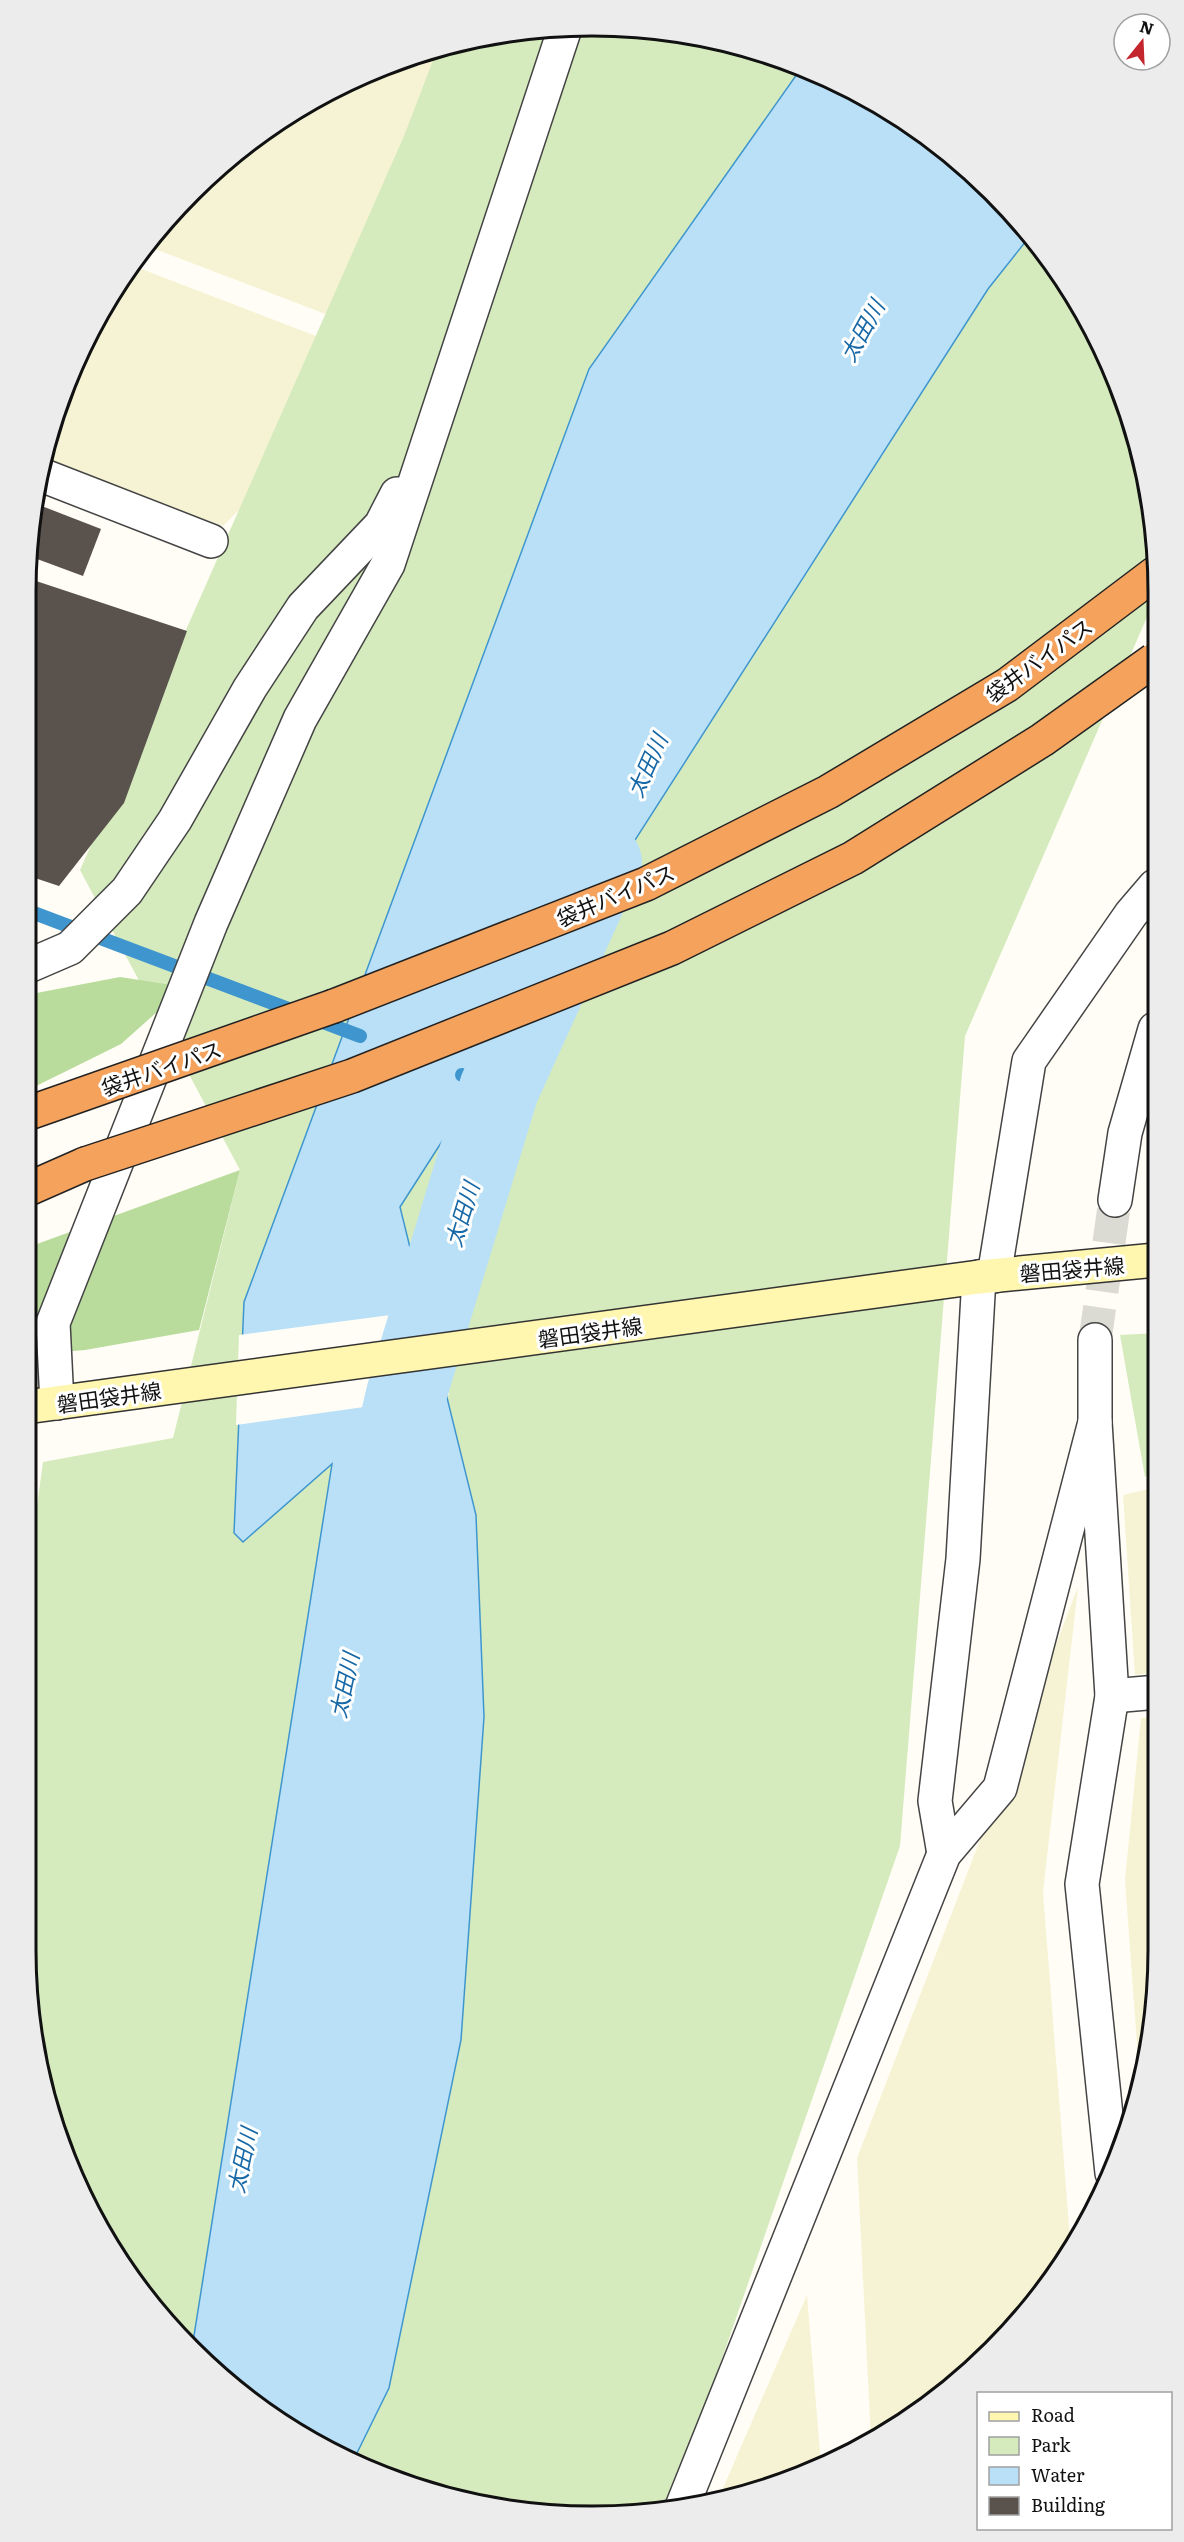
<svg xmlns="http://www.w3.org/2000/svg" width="1184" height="2542" viewBox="0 0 1184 2542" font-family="Literata,'Noto Sans JP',serif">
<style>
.farmland{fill:#f6f3d4}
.green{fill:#d5ebbd}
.forest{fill:#b9dc9c}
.water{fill:#b9e0f7;stroke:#3f96cf;stroke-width:1.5}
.pier{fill:#fffdf5}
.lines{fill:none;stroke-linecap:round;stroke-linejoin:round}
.stream{stroke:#3f96cf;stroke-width:14}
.river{stroke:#b9e0f7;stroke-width:80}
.building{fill:#5a524d}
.street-tunnel{stroke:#dbdad3;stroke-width:33;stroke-dasharray:33 16;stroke-linecap:butt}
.street-casing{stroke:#444;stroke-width:36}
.secondary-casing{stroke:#333;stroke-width:36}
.highway-casing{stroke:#222;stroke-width:36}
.street{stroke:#fff;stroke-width:33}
.secondary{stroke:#fff6b0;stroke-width:33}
.highway{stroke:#f5a25d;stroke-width:33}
.highway-bridge-casing{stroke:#222;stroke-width:36;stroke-linecap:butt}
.highway-bridge{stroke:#f5a25d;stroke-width:33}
.labels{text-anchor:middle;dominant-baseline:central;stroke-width:6;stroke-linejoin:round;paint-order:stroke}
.street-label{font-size:21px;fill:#111;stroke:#fff}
.water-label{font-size:22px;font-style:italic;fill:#1768a6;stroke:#fff}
.rim{fill:none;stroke:#111;stroke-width:3}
</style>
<rect width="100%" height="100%" fill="#fffdf5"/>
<g class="farmland">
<polygon points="442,49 328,315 147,246 192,191 278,121 376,68"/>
<polygon points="131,265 316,336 250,499 223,526 43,459 69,375 121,277"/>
<polygon points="1157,1487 1158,1672 1135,1675 1123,1495"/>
<polygon points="1078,1587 1043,1892 1070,2240 1018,2324 937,2400 871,2440 857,2158"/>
<polygon points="1158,1716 1158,1950 1148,2061 1140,2085 1125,1880 1141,1718"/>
<polygon points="807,2295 821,2465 720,2495"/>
</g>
<g class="green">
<polygon points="592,26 703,36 809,69 937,142 1041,247 1115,375 1154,518 1154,601 965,1036 900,1846 669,2511 666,2512 481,2506 375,2473 278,2421 143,2295 56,2132 26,1950 26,1588 43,1462 173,1438 240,1170 80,870 404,136 437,50 482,36"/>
<polygon points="1156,1333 1157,1472 1145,1477 1120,1335"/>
</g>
<g class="forest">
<polygon points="120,977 185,987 121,1044 26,1091 26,995"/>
<polygon points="240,1170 199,1330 85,1350 26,1355 26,1248"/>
</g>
<polygon class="water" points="802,67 937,142 1030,236 988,289 400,1207 476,1515 484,1717 461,2040 389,2388 353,2461 278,2421 193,2342 332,1464 243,1542 234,1533 244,1302 589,369"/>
<polygon class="pier" points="428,1310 449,1395 236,1425 239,1335"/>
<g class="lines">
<g class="stream">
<polyline points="26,910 360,1036"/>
<polyline points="462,1075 499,1089"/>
</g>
<polyline class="river" points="398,1429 406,1395 499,1089 602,862"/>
</g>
<g class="building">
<polygon points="34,503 101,529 83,576 29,556"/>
<polygon points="27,578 187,631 124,803 59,886 26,875"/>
</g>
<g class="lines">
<polyline class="street-tunnel" points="1095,1340 1115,1200"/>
<g class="street-casing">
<g id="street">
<polyline points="39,474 211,541"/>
<polyline points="26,967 70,948 127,891 175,820 250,688 303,607 381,525 397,494"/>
<polyline points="1115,1200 1125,1133 1155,1029"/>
<polyline points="994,1276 1029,1061 1131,914 1155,886"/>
<polyline points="1095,1340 1095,1422 1112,1696 1082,1884 1112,2173"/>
<polyline points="57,1403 53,1323 211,923 300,719 388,564 565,28"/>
<polyline points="1112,1696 1158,1692"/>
<polyline points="944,1854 935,1801 963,1559 979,1277"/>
<polyline points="682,2507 944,1854 1000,1788 1095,1422"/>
</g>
</g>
<g class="secondary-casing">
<polyline id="secondary" points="26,1407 979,1277 1156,1260"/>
</g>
<g class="highway-casing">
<g id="highway">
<polyline points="334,1006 646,884 828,792 1007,685 1154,574"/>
<polyline points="26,1190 85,1164"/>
</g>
</g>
<use href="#street" class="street"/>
<use href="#secondary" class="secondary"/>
<use href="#highway" class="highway"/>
<g class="highway-bridge-casing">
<g id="highway-bridge">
<polyline points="26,1114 334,1006"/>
<polyline points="85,1164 352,1076 672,948 853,858 1042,740 1154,660"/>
</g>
</g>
<use href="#highway-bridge" class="highway-bridge"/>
</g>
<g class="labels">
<g class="street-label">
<text transform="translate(1038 659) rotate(-36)">袋井バイパス</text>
<text transform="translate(615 894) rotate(-23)">袋井バイパス</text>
<text transform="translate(161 1067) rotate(-19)">袋井バイパス</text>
<text transform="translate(1072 1268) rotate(-5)">磐田袋井線</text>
<text transform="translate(590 1331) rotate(-8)">磐田袋井線</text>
<text transform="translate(109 1396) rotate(-8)">磐田袋井線</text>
</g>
<g class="water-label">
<text transform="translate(861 330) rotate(-61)">太田川</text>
<text transform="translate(646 765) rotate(-66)">太田川</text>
<text transform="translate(461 1214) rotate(-73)">太田川</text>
<text transform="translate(343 1685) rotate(-78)">太田川</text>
<text transform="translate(241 2160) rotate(-78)">太田川</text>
</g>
</g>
<path d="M0 0H1184V2542H0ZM592 36H592A556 556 0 0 1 1148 592V1950A556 556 0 0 1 592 2506H592A556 556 0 0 1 36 1950V592A556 556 0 0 1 592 36Z" fill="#ececec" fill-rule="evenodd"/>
<path class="rim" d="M592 36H592A556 556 0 0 1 1148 592V1950A556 556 0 0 1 592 2506H592A556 556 0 0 1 36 1950V592A556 556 0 0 1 592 36Z"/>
<rect x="977" y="2392" width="195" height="138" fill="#ffffff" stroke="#a0a0a0" stroke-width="1.5"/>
<rect x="989" y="2412" width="30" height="9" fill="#fff6b0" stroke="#a0a0a0" stroke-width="1.5"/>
<text x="1031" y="2422" font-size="18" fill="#111111">Road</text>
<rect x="989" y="2437" width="30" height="18" fill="#d5ebbd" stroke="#a0a0a0" stroke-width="1.5"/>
<text x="1031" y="2452" font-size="18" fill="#111111">Park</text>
<rect x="989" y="2467" width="30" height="18" fill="#b9e0f7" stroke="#a0a0a0" stroke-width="1.5"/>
<text x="1031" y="2482" font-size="18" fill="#111111">Water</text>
<rect x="989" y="2497" width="30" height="18" fill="#5a524d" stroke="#a0a0a0" stroke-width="1.5"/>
<text x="1031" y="2512" font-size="18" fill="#111111">Building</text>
<g transform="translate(1142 42) rotate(18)"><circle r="28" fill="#ffffff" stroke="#a0a0a0" stroke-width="1.5"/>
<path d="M0-4.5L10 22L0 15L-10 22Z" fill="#c4262e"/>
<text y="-9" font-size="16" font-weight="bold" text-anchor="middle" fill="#111111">N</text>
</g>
</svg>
